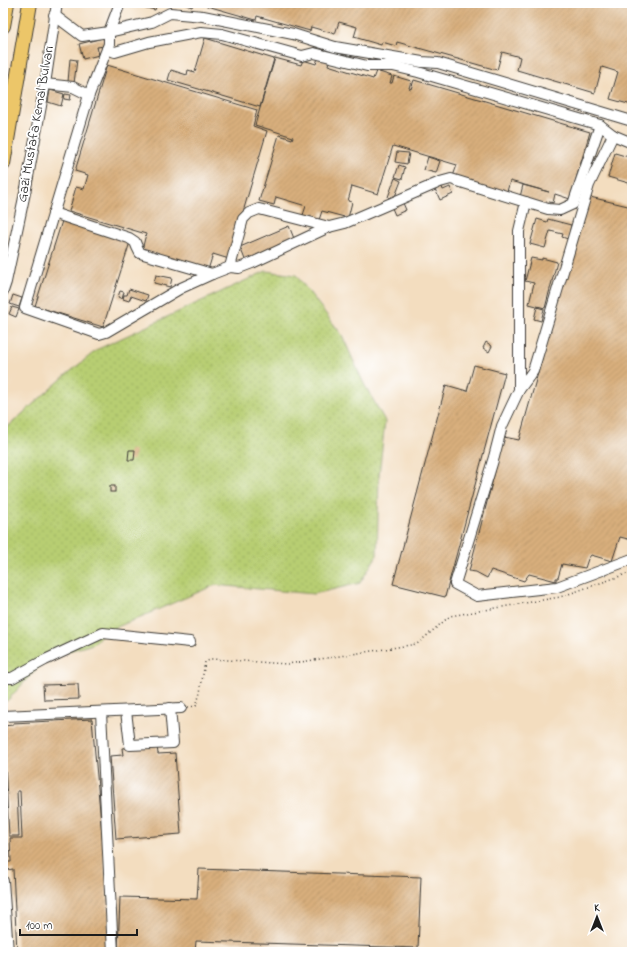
<svg xmlns="http://www.w3.org/2000/svg" width="635" height="955" viewBox="0 0 635 955" font-family="'Indie Flower',sans-serif">
<style>
.park{fill:url(#park-dots);stroke:#6a7547}
.building{fill:url(#building-hatch)}
.lines{fill:none;stroke-linecap:round;stroke-linejoin:round}
.minor-casing{stroke:#3c3934;stroke-width:12}
.highway-casing{stroke:#3c3934;stroke-width:16}
.path{stroke:#3c3934;stroke-width:1.5;stroke-dasharray:1 3;stroke-linecap:butt}
.minor{stroke:#fff;stroke-width:10}
.highway{stroke:#ecc669;stroke-width:14}
.labels{text-anchor:middle;dominant-baseline:central;stroke-width:3.5;stroke-linejoin:round;paint-order:stroke}
.street-label{font-size:14px;fill:#1c1c1c;stroke:#fff}
</style>
<defs>
<pattern id="park-dots" width="8" height="8" patternUnits="userSpaceOnUse"><rect width="8" height="8" fill="#b7ce72"/><path d="M2 2h.1M6 6h.1" fill="none" stroke="#9db062" stroke-width="1.8" stroke-linecap="round"/></pattern>
<pattern id="building-hatch" width="6" height="6" patternUnits="userSpaceOnUse"><rect width="6" height="6" fill="#d8af7d"/><path d="M-1 1l2-2M0 6l6-6M5 7l2-2" fill="none" stroke="#b9966b"/></pattern>
</defs>
<rect width="100%" height="100%" fill="#fff"/>
<filter id="ink" filterUnits="userSpaceOnUse"><feTurbulence type="fractalNoise" baseFrequency=".025" numOctaves="2"/><feDisplacementMap in="SourceGraphic" scale="8" xChannelSelector="R" yChannelSelector="G"/><feConvolveMatrix kernelMatrix="1 2 1 2 8 2 1 2 1" color-interpolation-filters="sRGB"/></filter>
<filter id="wash" filterUnits="userSpaceOnUse"><feTurbulence type="fractalNoise" baseFrequency=".012" numOctaves="4" result="noise"/><feDisplacementMap in="SourceGraphic" scale="16" xChannelSelector="R" yChannelSelector="G"/><feGaussianBlur stdDeviation="0.9" result="paint"/><feColorMatrix in="noise" values="0 0 0 0 0 0 0 0 0 0 0 0 0 0 0 0 0 1.4 0 .05"/><feComposite in="paint" operator="in"/></filter>
<g filter="url(#wash)">
<rect width="100%" height="100%" fill="#f3ddbf"/>
<polygon class="park" points="266,271 296,275 342,335 363,382 385,421 379,475 377,555 360,583 314,594 215,585 103,633 93,644 47,657 7,701 3,701 3,431 66,375 98,349"/>
<g id="blocks">
<g class="building">
<polygon points="135,3 157,3 155,10 134,5"/>
<polygon points="181,3 193,3 192,7"/>
<polygon points="197,3 632,3 632,105 610,99 618,72 602,67 595,93 517,70 520,57 502,52 497,70 397,42 396,46 382,42 381,45 354,37 357,27 339,22 335,34 311,27 310,31 257,16 256,20"/>
<polygon points="103,38 105,46 97,47 99,55 83,59 79,44"/>
<polygon points="205,38 274,59 260,107 168,80 171,70 187,75 188,70 195,72"/>
<polygon points="275,58 301,65 303,60 316,64 318,58 329,61 328,65 373,79 376,71 392,76 390,83 392,83 394,76 411,81 409,88 411,89 414,80 590,132 570,199 555,194 553,203 546,201 545,205 520,197 523,185 549,192 510,181 506,195 452,179 457,165 393,146 378,194 352,186 348,201 352,202 348,218 322,211 319,220 303,215 306,206 276,197 274,205 259,201 279,135 292,139 293,137 255,125"/>
<polygon points="70,59 77,60 74,83 68,82"/>
<polygon points="107,65 257,110 253,126 267,131 229,259 213,254 208,270 142,250 146,234 69,211 76,187 84,189 88,175 75,171"/>
<polygon points="50,90 64,94 61,106 48,102"/>
<polygon points="65,94 71,95 70,100 64,99"/>
<polygon points="397,152 409,153 407,164 395,162"/>
<polygon points="615,153 632,158 632,184 608,177"/>
<polygon points="428,157 440,161 436,173 424,170"/>
<polygon points="399,165 405,167 402,179 395,177"/>
<polygon points="395,178 401,181 394,199 388,197"/>
<polygon points="442,187 443,190 450,187 453,194 440,200 435,189"/>
<polygon points="590,197 632,207 632,540 620,537 612,561 591,555 588,559 585,568 562,564 558,578 556,578 556,581 529,574 524,581 491,570 487,578 476,572 469,571 504,437 519,440 574,246"/>
<polygon points="403,203 406,210 395,215 392,208"/>
<polygon points="537,219 547,222 548,219 571,225 568,239 562,237 563,234 550,231 545,248 530,244"/>
<polygon points="62,221 130,242 103,327 35,306"/>
<polygon points="289,226 295,241 246,262 240,247"/>
<polygon points="531,258 542,260 542,258 557,262 545,308 529,304 534,283 525,281"/>
<polygon points="156,275 172,278 170,287 154,283"/>
<polygon points="129,289 148,295 146,301 131,296 129,301 123,299 124,295 127,295"/>
<polygon points="120,291 124,292 122,299 118,297"/>
<polygon points="13,295 22,298 19,307 10,304"/>
<polygon points="12,307 19,309 16,317 9,314"/>
<polygon points="537,307 544,309 541,321 534,319"/>
<polygon points="486,342 492,346 489,352 483,348"/>
<polygon points="474,365 505,373 445,597 393,584 446,385 467,391"/>
<polygon points="129,450 135,450 134,460 128,460"/>
<rect x="110" y="486" width="5" height="6"/>
<polygon points="78,684 79,699 44,700 43,685"/>
<polygon points="92,719 109,915 109,952 17,952 13,869 7,870 7,862 11,862 10,838 22,838 20,791 17,791 19,836 9,836 3,726 13,725 13,723"/>
<polygon points="157,746 158,754 175,753 181,834 116,839 110,756 123,755 122,748"/>
<polygon points="199,869 421,877 418,948 196,941 195,952 118,952 120,897 197,899"/>
</g>
</g>
</g>
<g filter="url(#ink)">
<use href="#blocks" fill-opacity="0" stroke="#3c3934" stroke-width="1"/>
<g class="lines">
<g class="minor-casing">
<g id="minor">
<polyline points="120,3 109,32 109,44 89,95 25,308 99,334 106,332 181,288 212,274 230,267 239,268 252,263 329,227 345,223 440,182 451,179 548,209 560,210 573,204 600,125"/>
<polyline points="54,15 82,36 109,32 152,22 170,13 203,16 293,34 335,47 422,62 438,63 632,121"/>
<polyline points="107,49 115,52 149,42 201,32 222,34 302,56 314,53 367,66 393,66 418,72 600,125 613,135 632,143"/>
<polyline points="45,84 73,87 89,95"/>
<polyline points="613,135 589,185 533,371 519,390 502,426 494,457 455,584 477,596 557,587 632,559"/>
<polyline points="53,213 129,238 135,242 137,247 140,253 212,274"/>
<polyline points="230,267 243,219 249,213 259,209 329,227"/>
<polyline points="3,291 6,282 26,188 45,84 57,3"/>
<polyline points="519,390 519,231 526,202"/>
<polyline points="3,678 12,678 45,660 103,633 190,642"/>
<polyline points="126,711 130,745 173,743 170,708"/>
<polyline points="101,712 113,952"/>
<polyline points="3,716 181,708"/>
<polyline points="3,881 8,952"/>
</g>
</g>
<g class="highway-casing">
<g id="highway">
<polyline points="3,26 7,3"/>
<polyline points="3,164 30,3"/>
</g>
</g>
<polyline class="path" points="188,707 196,706 200,693 205,662 212,659 288,664 417,644 450,616 560,597 632,572"/>
<use href="#minor" class="minor"/>
<use href="#highway" class="highway"/>
</g>
</g>
<g class="labels">
<g class="street-label">
<text transform="translate(36 124) rotate(-80)">Gazi Mustafa Kemal Bulvarı</text>
</g>
</g>
<rect width="635" height="955" fill="none" stroke="#fff" stroke-width="16"/>
<g transform="translate(597 917)" stroke="#ffffff" stroke-width="3" paint-order="stroke">
<path d="M0-3L7 15L0 10L-7 15Z" fill="#1c1c1c"/>
<text y="-6" font-size="11" font-weight="bold" text-anchor="middle" fill="#1c1c1c">K</text>
</g>
<path d="M20 929v6h117v-6" fill="none" stroke="#1c1c1c" stroke-width="2"/>
<text x="26" y="929" font-size="12" fill="#1c1c1c" stroke="#ffffff" stroke-width="3" paint-order="stroke">100 m</text>
</svg>
